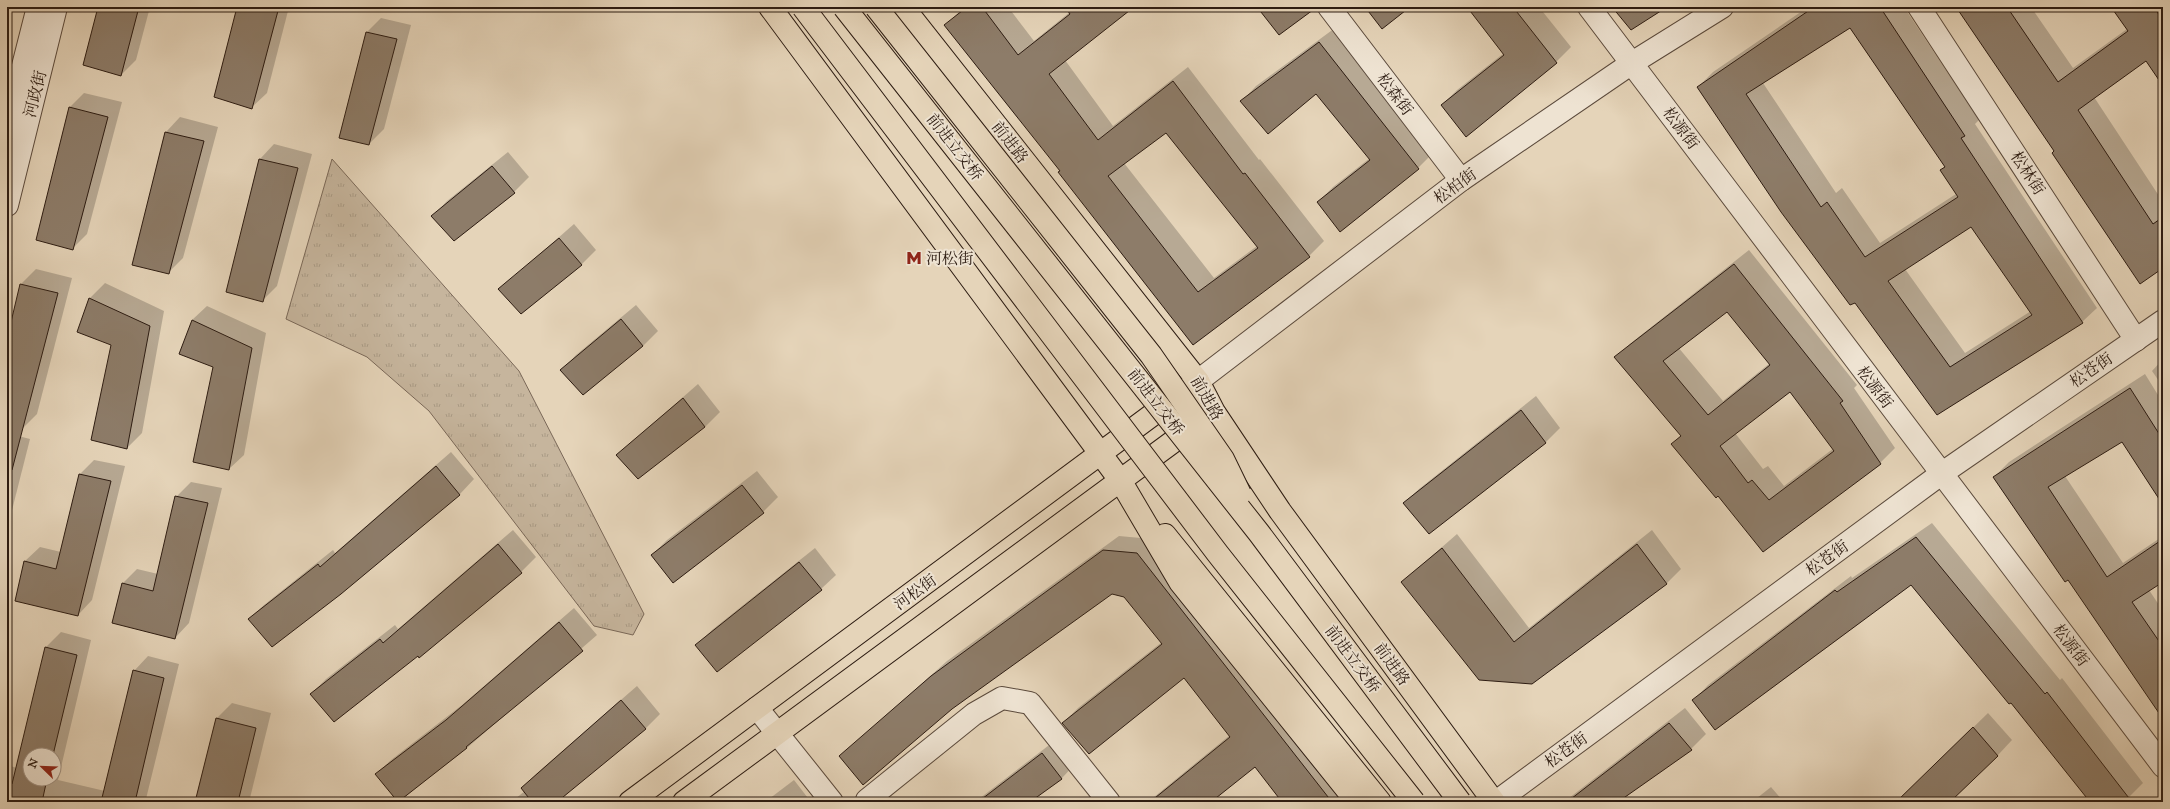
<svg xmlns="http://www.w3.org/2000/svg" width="2170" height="809" viewBox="0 0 2170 809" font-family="'IM FELL Great Primer','Noto Serif SC',serif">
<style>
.grass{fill:url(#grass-tufts);stroke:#7a6858}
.shadow{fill:#0003;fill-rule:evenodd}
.building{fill:#8d7c69;stroke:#2d1c12;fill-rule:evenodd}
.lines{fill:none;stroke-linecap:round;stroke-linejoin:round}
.minor-casing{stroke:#5b4a3c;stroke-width:24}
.major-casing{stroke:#2d1c12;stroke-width:24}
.highway-casing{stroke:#2d1c12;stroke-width:24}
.minor{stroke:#eee3d2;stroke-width:22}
.major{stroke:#e5d4b9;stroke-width:22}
.highway{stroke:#e5d4b9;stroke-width:22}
.highway-bridge-casing{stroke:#2d1c12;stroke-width:24;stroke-linecap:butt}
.highway-bridge{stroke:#e5d4b9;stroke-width:22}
.labels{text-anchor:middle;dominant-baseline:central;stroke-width:4;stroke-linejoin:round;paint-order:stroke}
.street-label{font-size:16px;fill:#2d1c12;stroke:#eee3d2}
.poi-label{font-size:16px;fill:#2d1c12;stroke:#eee3d2;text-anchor:start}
</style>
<defs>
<pattern id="grass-tufts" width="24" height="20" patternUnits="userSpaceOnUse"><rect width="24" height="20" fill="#c6b59d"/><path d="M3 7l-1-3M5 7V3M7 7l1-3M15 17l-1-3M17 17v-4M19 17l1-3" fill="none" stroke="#aa9b86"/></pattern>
</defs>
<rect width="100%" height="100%" fill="#e5d4b9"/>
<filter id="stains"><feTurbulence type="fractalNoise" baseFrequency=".005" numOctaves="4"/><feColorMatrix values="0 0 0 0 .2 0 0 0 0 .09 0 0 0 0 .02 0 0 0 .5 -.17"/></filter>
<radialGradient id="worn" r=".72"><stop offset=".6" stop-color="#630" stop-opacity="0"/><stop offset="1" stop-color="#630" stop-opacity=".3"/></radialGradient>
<polygon class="grass" points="332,159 519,371 644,614 633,635 594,626 429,411 367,357 286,319"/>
<g class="shadow">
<polygon points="7,7 11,7 7,21"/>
<polygon points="99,7 150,7 136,60 121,75"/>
<polygon points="238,7 289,7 267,93 252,107"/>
<path d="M964,7H1008L1034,41L1070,12L1066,7H1131L1065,60L1113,126L1188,67L1259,160L1260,159L1324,241L1309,256L1193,344L1061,170L946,25ZM1166,131L1257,246L1214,278L1124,163Z"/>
<polygon points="1469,7 1539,7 1571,47 1556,62 1442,105 1457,90 1504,53"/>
<path d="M1808,7H1904L1979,120L1975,124L2097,308L2082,322L1937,413L1698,87L1713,72ZM1850,26L1946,165L1941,170L1956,194L1880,243L1842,188L1836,193L1763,83ZM1971,226L2031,311L1965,353L1905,269Z"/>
<polygon points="1957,7 2031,7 2073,68 2127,29 2112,7 2163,7 2163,84 2146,59 2094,97 2163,202 2163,267 2055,151"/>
<polygon points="381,18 411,25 384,129 369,144 367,32"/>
<polygon points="1335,28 1433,153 1418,168 1341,231 1318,202 1333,187 1370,158 1317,93 1242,101 1256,86"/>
<polygon points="84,93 122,102 87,234 72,249 70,107"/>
<polygon points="180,117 218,127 183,258 168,273 133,264 166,132"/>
<polygon points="274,144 312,154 277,286 262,301 260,159"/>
<polygon points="508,152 529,177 514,192 433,216 447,201"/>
<polygon points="574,224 596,250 581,265 500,289"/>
<path d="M1749,250L1857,385L1854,388L1895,448L1880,463L1763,551L1718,495L1672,444L1681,435L1616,357L1631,343ZM1727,311L1770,363L1723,401L1678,347ZM1790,391L1834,448L1784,486L1768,466L1763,469L1735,433Z"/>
<polygon points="36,269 72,278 37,414 23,428 7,424 7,343 21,284"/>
<polygon points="105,283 164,311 142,433 127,448 112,345 79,332 90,298"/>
<polygon points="636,305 658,331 643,346 583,393 562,370 576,355"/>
<polygon points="207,306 266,333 244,455 229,469 215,367 192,320"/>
<polygon points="2163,359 2163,387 2152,371"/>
<polygon points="2145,374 2163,403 2163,502 2122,441 2065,476 2123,563 2163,536 2163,581 2149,590 2163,611 2163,702 2068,579 1994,477 2009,462"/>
<polygon points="698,384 720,412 705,427 638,478 617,455"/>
<polygon points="1536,396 1560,428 1546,442 1429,533 1404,503 1419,489"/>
<polygon points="7,433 30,439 7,530"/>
<polygon points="451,452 474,479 460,494 340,593 249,619 264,605 333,550 335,553"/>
<polygon points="94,460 125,466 92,600 78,615 25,561 40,547 61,552 79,475"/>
<polygon points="757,471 778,497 763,512 673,582 652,555 667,540"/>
<polygon points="191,482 222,488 189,623 175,638 122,584 137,569 158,574 176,497"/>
<polygon points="1932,523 2060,680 2062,678 2143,783 2124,802 2080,802 2086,796 2011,701 1911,584 1694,700 1708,685 1851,576 1852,578"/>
<polygon points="513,530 536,557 521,572 419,656 418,655 311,694 326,679 395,625 398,629"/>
<polygon points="1652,530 1681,569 1666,584 1532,683 1402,582 1457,534 1529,628"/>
<polygon points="1119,536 1152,539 1358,802 1284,802 1255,766 1209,802 1148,802 1230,735 1185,676 1063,723 1078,708 1162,642 1124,596 1112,593 841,756 947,661"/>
<polygon points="815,548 836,575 821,589 697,645 712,630"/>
<polygon points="574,608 597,635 467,748 399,801 376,774 391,760 462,705"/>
<path d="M61,632L91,640L58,780L105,791L134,671L148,656L179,664L146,799L158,802H7V765L17,768L46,647ZM30,755H54V779H30Z"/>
<polygon points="637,686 660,714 645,729 556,802 511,802 525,791 522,788 537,773"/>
<polygon points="232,703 271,713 249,802 196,802 217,718"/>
<polygon points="1685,708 1706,734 1691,749 1617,802 1564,802"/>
<polygon points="1988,713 2012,740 1998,755 1949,802 1897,802"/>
<polygon points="1057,739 1076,763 1062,778 1028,802 975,802"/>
<polygon points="794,780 811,802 765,802"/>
<polygon points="1771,787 1784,802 1752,802"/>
</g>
<g class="building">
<polygon points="98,7 139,7 121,76 83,65"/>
<polygon points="237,7 279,7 252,109 214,97"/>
<path d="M967,7H982L1018,55L1070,14L1065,7H1134L1049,74L1098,140L1173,81L1243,174L1245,173L1310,257L1193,345L1058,172L1060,171L944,25ZM1166,133L1258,248L1198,292L1108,176Z"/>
<polygon points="1257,7 1317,7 1279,35"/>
<polygon points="1365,7 1410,7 1382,29"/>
<polygon points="1467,7 1513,7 1557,63 1466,137 1441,105 1504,55"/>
<polygon points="1612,7 1667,7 1631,30"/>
<path d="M1814,7H1880L1965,136L1961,138L2083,323L1937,415L1855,303L1850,305L1781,212L1697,87ZM1850,28L1945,167L1940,170L1958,197L1865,257L1827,202L1821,207L1746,94ZM1971,227L2032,315L1950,367L1888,281Z"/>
<polygon points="1956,7 2007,7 2058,82 2128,31 2111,7 2154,7 2163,21 2163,86 2146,61 2078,110 2153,224 2163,217 2163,268 2140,284 2052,153 2054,151"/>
<polygon points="366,32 397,39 369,145 339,138"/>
<polygon points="1319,42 1419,169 1340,232 1317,202 1370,160 1316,94 1268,134 1240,101"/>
<polygon points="69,107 108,117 73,250 36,240"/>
<polygon points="165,132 204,141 169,274 132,265"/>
<polygon points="259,159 298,168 263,302 226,292"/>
<polygon points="492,166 515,193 454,241 431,216"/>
<polygon points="559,238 582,265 521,314 498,289"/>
<path d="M1734,264L1843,401L1840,403L1881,464L1763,552L1718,496L1716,498L1671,444L1681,436L1614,357ZM1727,312L1770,365L1708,415L1663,361ZM1790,392L1834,451L1769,500L1752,480L1748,483L1720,446Z"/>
<polygon points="20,284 58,293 12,470 7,470 7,339"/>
<polygon points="89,298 150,326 127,449 91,440 111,345 77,332"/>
<polygon points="621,319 643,346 583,395 560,370"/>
<polygon points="192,320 252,348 229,470 193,462 213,367 179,354"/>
<polygon points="2130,388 2163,440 2163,505 2122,442 2048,487 2107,577 2163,539 2163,582 2132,602 2163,647 2163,719 2068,580 2065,582 1993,477"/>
<polygon points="683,398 705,427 638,479 616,455"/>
<polygon points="1521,410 1546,443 1429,534 1403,503"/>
<polygon points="436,466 460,495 341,594 272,647 248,619 318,564 320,567"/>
<polygon points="79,474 111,481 78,616 15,601 24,561 56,569"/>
<polygon points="742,485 764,513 673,583 651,555"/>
<polygon points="175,496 208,503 175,639 112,623 122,583 153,591"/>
<polygon points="1916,537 2045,694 2047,692 2132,802 2090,802 2011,703 2009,704 1911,585 1715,730 1692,700 1835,590 1837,592"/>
<polygon points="498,544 522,573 419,658 418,656 334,722 310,694 380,639 383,643"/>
<polygon points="1637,544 1667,584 1532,684 1479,680 1401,582 1442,548 1514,642"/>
<polygon points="1103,550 1137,553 1332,802 1282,802 1255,767 1211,802 1150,802 1230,737 1184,678 1089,754 1062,723 1162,644 1124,597 1112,594 952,709 863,785 839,756 931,676"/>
<polygon points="799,562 822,590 717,672 695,645"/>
<polygon points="559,622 583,651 466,747 467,748 398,802 375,774 446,720"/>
<polygon points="45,647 77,655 53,755 30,755 30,779 47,779 42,802 7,802 7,783 12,784"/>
<polygon points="133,670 164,678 135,802 101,802"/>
<polygon points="621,700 646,729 557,802 532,802 521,788"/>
<polygon points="216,718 256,728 238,802 195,802"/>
<polygon points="1669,723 1692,750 1618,802 1567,802"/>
<polygon points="1973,727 1998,756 1950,802 1896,802"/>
<polygon points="1042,753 1062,779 1030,802 978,802"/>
</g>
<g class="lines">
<g class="minor-casing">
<g id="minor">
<polyline points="1329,7 1461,180"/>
<polyline points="1589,7 2163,766"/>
<polyline points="1919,7 2136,340"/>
<polyline points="7,129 38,7"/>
<polyline points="7,205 56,7"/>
<polyline points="1198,381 1461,180 1632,63 1722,7"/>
<polyline points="757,708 832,802"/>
<polyline points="867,800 974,714 1002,698 1030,703 1109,802"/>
<polyline points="1496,802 1941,474 2163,321"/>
</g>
</g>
<g class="major-casing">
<g id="major">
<polyline points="630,802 1198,381"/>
<polyline points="684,802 1197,424"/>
</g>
</g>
<g class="highway-casing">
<g id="highway">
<polyline points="770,7 1120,480 1180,582 1357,802"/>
<polyline points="903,7 1198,381 1214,412 1280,511 1494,802"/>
<polyline points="1165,535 1380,802"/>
</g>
</g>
<use href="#minor" class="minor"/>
<use href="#major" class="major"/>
<use href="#highway" class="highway"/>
<g class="highway-bridge-casing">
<g id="highway-bridge">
<polyline points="803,7 1218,554 1414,802"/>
<polyline points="844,7 1259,533 1460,802"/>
<polyline points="876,7 1151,355 1223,459 1240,494"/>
</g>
</g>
<use href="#highway-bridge" class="highway-bridge"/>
</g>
<defs>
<g id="metro-bare" transform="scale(1.2)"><path d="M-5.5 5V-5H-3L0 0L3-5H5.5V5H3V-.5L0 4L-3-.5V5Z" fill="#8f2418" stroke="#eee3d2" stroke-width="2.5" paint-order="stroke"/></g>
</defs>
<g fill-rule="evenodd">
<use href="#metro-bare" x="914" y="258"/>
</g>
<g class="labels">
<g class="street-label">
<text transform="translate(35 94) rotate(-76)">河政街</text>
<text transform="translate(1395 94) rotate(53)">松森街</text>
<text transform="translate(1681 128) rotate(53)">松源街</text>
<text transform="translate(1010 142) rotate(52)">前进路</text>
<text transform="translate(955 147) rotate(52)">前进立交桥</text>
<text transform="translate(2028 173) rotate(57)">松林街</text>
<text transform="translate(1455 186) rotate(-36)">松柏街</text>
<text transform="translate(2091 370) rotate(-35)">松苍街</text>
<text transform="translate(1875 387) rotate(53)">松源街</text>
<text transform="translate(1207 398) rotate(60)">前进路</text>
<text transform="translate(1156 402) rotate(52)">前进立交桥</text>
<text transform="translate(1827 558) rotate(-36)">松苍街</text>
<text transform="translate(915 592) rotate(-36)">河松街</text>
<text transform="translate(2071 645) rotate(53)">松源街</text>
<text transform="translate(1353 659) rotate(53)">前进立交桥</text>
<text transform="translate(1392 664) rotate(54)">前进路</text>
<text transform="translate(1566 750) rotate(-36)">松苍街</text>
</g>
<g class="poi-label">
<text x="926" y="258">河松街</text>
</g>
</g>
<rect width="2170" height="809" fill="none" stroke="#e5d4b9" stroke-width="24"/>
<rect x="8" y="8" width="2154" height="793" fill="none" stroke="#2d1c12" stroke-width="2"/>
<rect x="12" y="12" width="2146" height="785" fill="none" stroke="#2d1c12"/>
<g transform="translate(42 767) rotate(293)"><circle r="19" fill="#eee3d2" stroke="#a19385"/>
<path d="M0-3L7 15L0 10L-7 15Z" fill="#8f2418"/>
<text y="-6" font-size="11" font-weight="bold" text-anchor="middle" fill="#2d1c12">N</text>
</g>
<rect width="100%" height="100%" filter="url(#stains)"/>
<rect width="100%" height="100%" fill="url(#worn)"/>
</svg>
